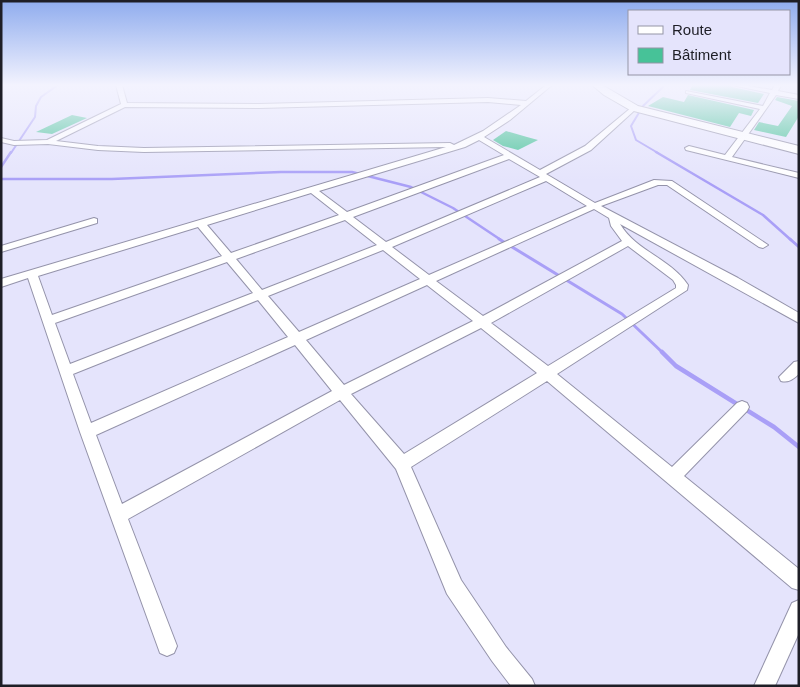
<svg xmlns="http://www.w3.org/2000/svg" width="800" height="687" viewBox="0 0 800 687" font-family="Helvetica,sans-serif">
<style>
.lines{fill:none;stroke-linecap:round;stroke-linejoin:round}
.stream-far3{stroke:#a99ff7;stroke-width:2}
.stream-far2{stroke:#a99ff7;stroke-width:2.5}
.stream-far1{stroke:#a99ff7;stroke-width:3}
.stream{stroke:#a99ff7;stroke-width:4.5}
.building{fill:#47c298}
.street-casing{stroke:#9493aa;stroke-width:2}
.primary-casing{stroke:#9493aa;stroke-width:2}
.street{fill:#fff;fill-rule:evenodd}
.primary{fill:#fff;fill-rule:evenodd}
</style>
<rect width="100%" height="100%" fill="#e5e4fc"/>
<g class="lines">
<g class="stream-far3">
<polyline points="11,153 35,117 36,106 41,97 58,85"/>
<polyline points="658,153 636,140 631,126 643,106 665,85"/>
</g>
<g class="stream-far2">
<polyline points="656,152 763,215 791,240"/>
<polyline points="1,167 11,152"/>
<polyline points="1,179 112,179 281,172 352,172 411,187 453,208 501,240"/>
</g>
<g class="stream-far1">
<polyline points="499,239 622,314 663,353"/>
<polyline points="790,239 799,247"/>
</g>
<polyline class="stream" points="662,352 676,366 774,427 799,447"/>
</g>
<g class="building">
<polygon points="693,84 730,84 732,87 764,94 758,103 690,90"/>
<polygon points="688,95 754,110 751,116 739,113 730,127 648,106 663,97 684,102"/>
<polygon points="777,97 799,101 799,116 786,137 754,130 759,122 778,126 792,106 775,100"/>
<polygon points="72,115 87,118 52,134 36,132"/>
<polygon points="506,131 527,137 538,140 518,150 503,146 493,140"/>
</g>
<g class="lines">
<g class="street-casing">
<g id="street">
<path d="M116,85H122L127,103L259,104L488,98L526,101L546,85H552L510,120L484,137L540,170L585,146L632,107H636V109L591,150L546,174L595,203L654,180L672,181L768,245L763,248L759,247L667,185H658L601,206L738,278L799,313V323L620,224C636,251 671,259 688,285L687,290L557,374L672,467L737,403L742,401L747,403L749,407L747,411L684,476L799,569V590L792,588L547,381L411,467L461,580L506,647L532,679L535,686H511L492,661L447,594L396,469L340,400L128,519L177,646L174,653L167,656L160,653L80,432L28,278L1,287V279L446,147L144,152L98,150L48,144L14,145L1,142V138L14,141L47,140L121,104ZM488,102L521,105L483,131L454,145L450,143L144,148L98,146L56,141L125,107L259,108ZM479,140L504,155L347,212L319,191L465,147ZM509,159L540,177L386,242L353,217ZM546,181L587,206L429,275L392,247ZM311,193L339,215L231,253L207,225ZM594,209L609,218L611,226L622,241L483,316L436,281ZM345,220L377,245L262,290L236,259ZM198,227L222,256L52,315L38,276ZM628,246L673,280L676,285V288L548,366L491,323ZM383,250L420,279L299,332L268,296ZM227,262L253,293L70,364L55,323ZM427,285L473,321L344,385L306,340ZM258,300L288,337L91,423L73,374ZM481,328L537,373L404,454L351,394ZM295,345L332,391L122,504L96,435Z"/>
<polygon points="732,85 742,85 772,90 775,85 781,85 778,91 799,95 799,99 776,95 732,157 799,173 799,178 686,150 685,148 689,146 725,155 760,109 686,93 686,91 763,106 770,93"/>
<polygon points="94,218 97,219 97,223 1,252 1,246"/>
<path d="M799,361V374C793,379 789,383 781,381L779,377L794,362Z"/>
<polygon points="799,600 799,633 775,686 754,686 792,603"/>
</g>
</g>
<g class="primary-casing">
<polygon id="primary" points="592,85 602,85 638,106 799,146 799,154 630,110 604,95"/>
</g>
<use href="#street" class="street"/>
<use href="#primary" class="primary"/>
</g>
<linearGradient id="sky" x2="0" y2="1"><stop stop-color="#8facee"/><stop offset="0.47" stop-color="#f3f3fe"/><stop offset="1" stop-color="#f3f3fe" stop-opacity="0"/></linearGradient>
<rect width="800" height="181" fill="url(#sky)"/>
<rect width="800" height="687" fill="none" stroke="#1e1e26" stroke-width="5"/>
<rect x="628" y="10" width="162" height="65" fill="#e5e4fc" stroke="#9595a6"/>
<rect x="638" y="26" width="25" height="8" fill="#ffffff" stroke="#9595a6"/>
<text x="672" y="35" font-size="15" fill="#1e1e26">Route</text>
<rect x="638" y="48" width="25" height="15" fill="#47c298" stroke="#9595a6"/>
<text x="672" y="60" font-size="15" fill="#1e1e26">Bâtiment</text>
</svg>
